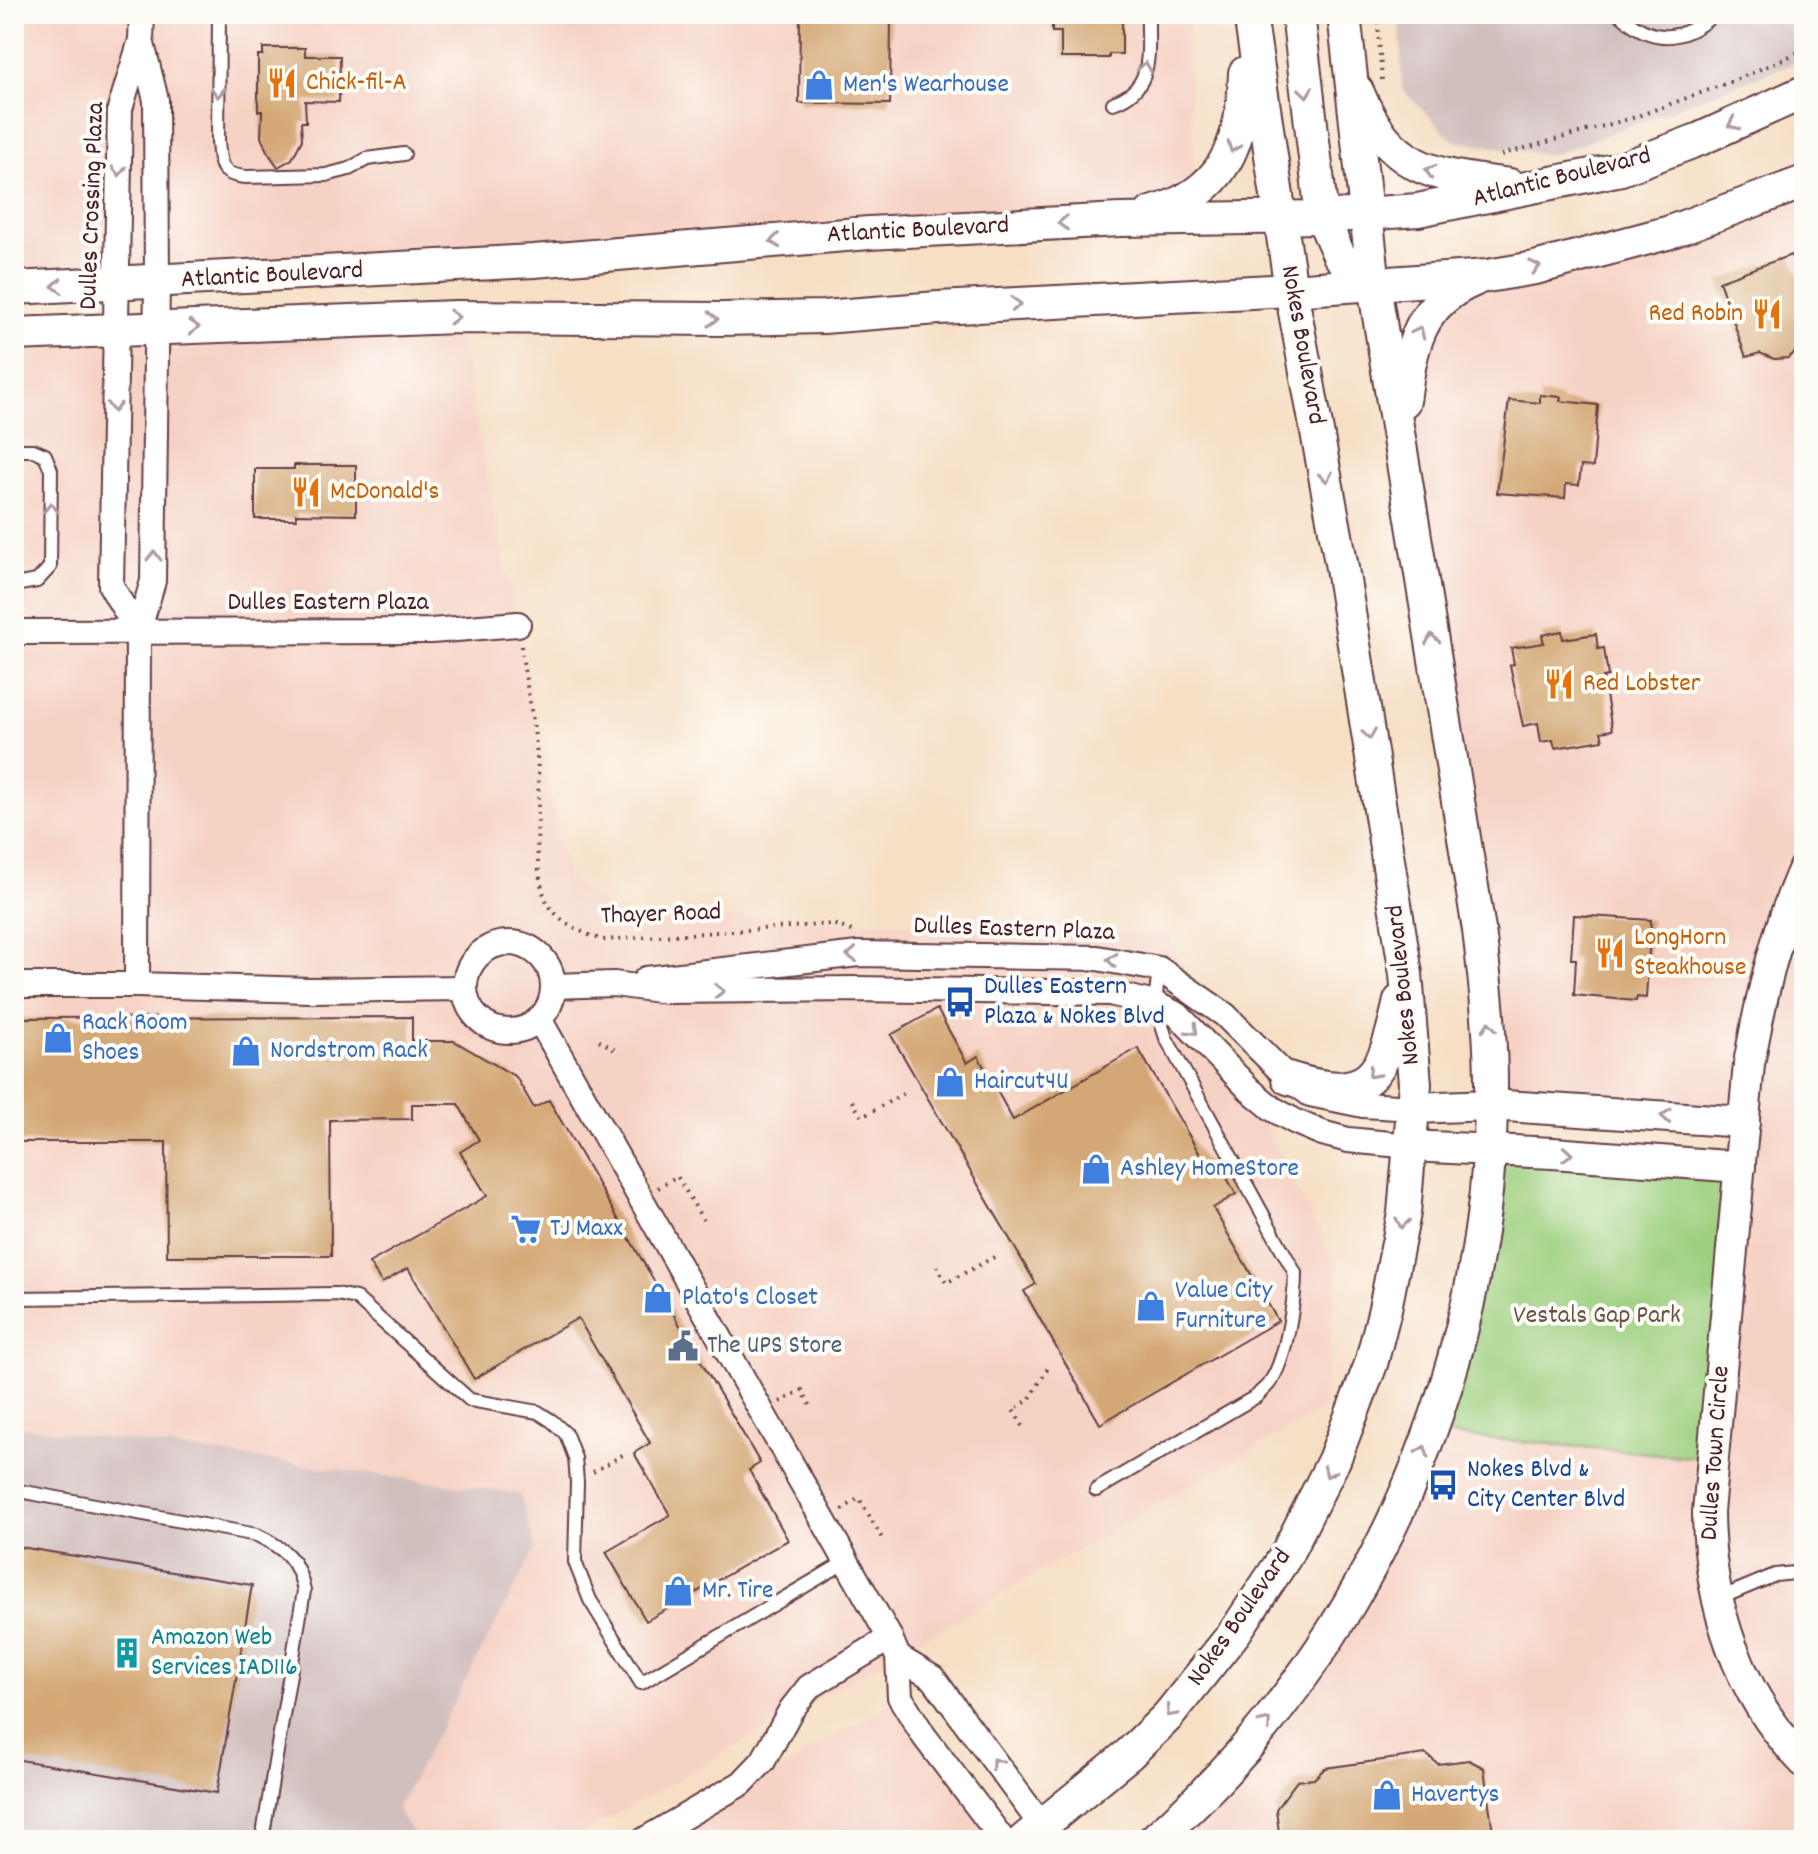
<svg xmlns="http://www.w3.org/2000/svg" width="1818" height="1854" viewBox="0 0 1818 1854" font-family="Dekko,sans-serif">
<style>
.built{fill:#f6d2c4}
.industrial{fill:#d1bfbe}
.green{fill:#9fd080;stroke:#747856;stroke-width:2}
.building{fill:#d4a876}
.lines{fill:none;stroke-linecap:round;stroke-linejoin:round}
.service-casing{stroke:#643c42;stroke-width:16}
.minor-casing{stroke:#643c42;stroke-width:28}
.tertiary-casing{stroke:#643c42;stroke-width:34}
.secondary-casing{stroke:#643c42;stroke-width:36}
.path{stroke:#643c42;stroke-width:4;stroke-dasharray:2 6;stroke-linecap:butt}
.service{stroke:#fff;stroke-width:12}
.minor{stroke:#fff;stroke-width:24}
.tertiary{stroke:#fff;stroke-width:30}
.secondary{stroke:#fff;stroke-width:32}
.oneway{stroke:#ae9aa0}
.labels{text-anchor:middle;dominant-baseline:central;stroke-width:8;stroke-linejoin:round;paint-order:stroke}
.food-label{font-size:26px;fill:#c56008;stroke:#fdfcf7;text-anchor:start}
.shop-label{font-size:26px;fill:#366cbe;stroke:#fdfcf7;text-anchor:start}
.street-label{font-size:26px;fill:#4a1f2b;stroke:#fdfcf7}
.transit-label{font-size:26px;fill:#164399;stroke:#fdfcf7;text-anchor:start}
.park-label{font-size:26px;fill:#645444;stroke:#fdfcf7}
.service-label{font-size:26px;fill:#4e5e75;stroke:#fdfcf7;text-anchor:start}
.culture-label{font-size:26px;fill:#0d838f;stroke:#fdfcf7;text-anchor:start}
</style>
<rect width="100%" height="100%" fill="#fdfcf7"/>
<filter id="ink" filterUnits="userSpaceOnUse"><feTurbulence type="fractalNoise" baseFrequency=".0125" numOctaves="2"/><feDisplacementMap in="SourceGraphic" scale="16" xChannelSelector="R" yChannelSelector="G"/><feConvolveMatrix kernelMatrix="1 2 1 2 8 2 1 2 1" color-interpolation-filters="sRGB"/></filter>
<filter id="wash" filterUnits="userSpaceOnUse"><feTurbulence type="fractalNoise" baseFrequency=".006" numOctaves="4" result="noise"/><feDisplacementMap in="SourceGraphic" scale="32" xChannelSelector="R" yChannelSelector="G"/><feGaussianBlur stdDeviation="1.8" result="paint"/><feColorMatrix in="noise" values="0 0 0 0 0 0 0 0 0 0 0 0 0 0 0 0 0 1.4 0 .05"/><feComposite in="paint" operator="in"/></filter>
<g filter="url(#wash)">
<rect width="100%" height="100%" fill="#f6dfc5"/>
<g class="built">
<polygon points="14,14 1187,14 1196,218 14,288"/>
<polygon points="1804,182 1804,1840 1154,1840 1252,1740 1429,1433 1712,1459 1744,1122 1491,1105 1374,285 1487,276"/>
<polygon points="456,317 567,878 617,914 1166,933 1338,1268 1323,1409 572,1840 418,1840 396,1809 536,1548 520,1494 14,1426 14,334"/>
<polygon points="900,1697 1003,1840 665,1840"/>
</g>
<g class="industrial">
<polygon points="1400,14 1804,14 1804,59 1552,155 1454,141 1402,89"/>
<polygon points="14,1426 520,1494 536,1548 397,1809 418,1840 14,1840"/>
</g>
<polygon class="green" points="1489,1150 1740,1167 1713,1459 1429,1433"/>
<g id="blocks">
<g class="building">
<polygon points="800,14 891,14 890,104 799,103"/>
<polygon points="1052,14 1122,14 1122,54 1109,54 1109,58 1061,58 1061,32 1052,32"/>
<polygon points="263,48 305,48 305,56 340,56 339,102 305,101 306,122 301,122 302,140 292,159 278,167 267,151 261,137 262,111 258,111 258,55 263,55"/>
<polygon points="1791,255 1804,290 1804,336 1798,350 1788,358 1774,359 1760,353 1746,357 1719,281"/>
<polygon points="1540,395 1561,397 1560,401 1598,405 1593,467 1581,466 1579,485 1566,484 1565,498 1497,493 1509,400 1540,403"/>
<polygon points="294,465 356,465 356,515 296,514 296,519 255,519 255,469 294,469"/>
<polygon points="1562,631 1563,639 1596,634 1598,649 1604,648 1608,676 1603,677 1612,730 1601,732 1603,740 1555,748 1553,740 1541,742 1538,723 1523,726 1510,665 1514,664 1511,648 1544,643 1542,635"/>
<polygon points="1574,915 1651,920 1646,998 1637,997 1636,1001 1574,995 1576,959 1571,959"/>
<polygon points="937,1009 967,1063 978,1056 1013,1120 1138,1048 1205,1163 1215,1157 1236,1194 1213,1208 1278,1321 1100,1424 1024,1291 1036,1284 891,1035"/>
<polygon points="412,1017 412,1041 454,1041 516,1077 534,1108 549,1100 760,1463 749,1470 788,1540 646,1621 606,1552 670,1515 634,1453 650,1443 578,1318 474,1379 408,1268 382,1283 369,1263 487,1196 460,1152 479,1140 458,1104 412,1104 412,1119 330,1120 331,1256 167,1256 166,1142 14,1142 14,1018"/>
<polygon points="14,1546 252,1585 217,1793 14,1759"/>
<polygon points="1426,1754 1438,1764 1469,1760 1484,1768 1494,1840 1280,1840 1276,1809 1297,1781 1314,1779 1325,1768"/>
</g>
</g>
</g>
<g filter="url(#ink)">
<use href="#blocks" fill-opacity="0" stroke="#643c42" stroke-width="2"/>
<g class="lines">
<g class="service-casing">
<g id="service">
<path d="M219,14L218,141C220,164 219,175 246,177L326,175L349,169L367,159L404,154"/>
<path d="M1620,14C1651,44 1682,43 1714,14"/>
<path d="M1113,103C1156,88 1147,52 1148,14"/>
<polyline points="14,450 33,450 45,455 51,470 50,567 37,581 14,585"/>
<polyline points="14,1298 337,1294 356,1298 470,1400 538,1412 552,1421 566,1434 575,1458 577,1482 575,1562 590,1600 641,1683 847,1561"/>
<path d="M14,1490L257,1535C286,1549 298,1560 304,1591L262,1840"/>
<path d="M1096,1490L1257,1396C1261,1391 1267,1387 1270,1382C1286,1361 1295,1299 1295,1273L1166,1038L1155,1004L1159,969"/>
<polyline points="1720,1598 1775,1575 1804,1572"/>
</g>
</g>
<g class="minor-casing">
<g id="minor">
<polyline points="141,40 156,100 157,282 153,581 138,632 137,985 310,990 465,988"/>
<polyline points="14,632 431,631 518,624"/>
<polyline points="138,632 111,586 120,109 141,40 142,14"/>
<circle cx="509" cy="987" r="44"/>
<polyline points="646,979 858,954 1097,958 1159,969 1225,1015 1288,1078 1310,1094 1363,1105 1414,1108"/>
<polyline points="14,985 137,985"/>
<polyline points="553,986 614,984 666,991 857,989 1110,993 1155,1004 1178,1015 1250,1090 1273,1109 1296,1122 1322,1133 1348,1140 1411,1146"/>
<polyline points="539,1019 890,1638 898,1657 900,1697 924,1736 1003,1840"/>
<polyline points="898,1657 933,1678 1042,1826"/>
<polyline points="644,1840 742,1783 763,1761 791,1710 809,1687 890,1638"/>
</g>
</g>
<g class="tertiary-casing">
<g id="tertiary">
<path d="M1804,868C1776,931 1761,997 1749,1064L1708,1512C1709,1606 1738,1694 1804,1762"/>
<polyline points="1414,1108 1491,1105 1744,1122"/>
<polyline points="1411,1146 1553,1153 1740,1167"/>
</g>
</g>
<g class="secondary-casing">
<g id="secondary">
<polyline points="1298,14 1322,217 1339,255 1359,277 1374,285"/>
<path d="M1357,91C1391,172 1432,175 1510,185"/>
<path d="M1151,213C1224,194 1243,143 1245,73"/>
<polyline points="14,288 534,261 869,233 1120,220 1322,217 1418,210 1621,169 1700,139 1804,92"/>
<polyline points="14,334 456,317 722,319 823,317 938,308 1291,290 1487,276 1535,268 1667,233 1804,182"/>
<path d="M1404,401C1411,347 1418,303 1474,280"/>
<path d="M1288,1078C1371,1104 1383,1077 1400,1001"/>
<polyline points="1024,1840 1129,1754 1168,1716 1235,1632 1285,1557 1334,1460 1371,1364 1385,1309 1404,1213 1415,1084 1406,974 1342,568 1291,290 1250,14"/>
<path d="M1154,1840C1362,1659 1488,1380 1491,1104C1492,1045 1486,988 1479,930L1374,285L1344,14"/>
</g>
</g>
<g class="path">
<polyline points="1377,14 1382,80"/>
<polyline points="1501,155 1632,118 1733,81 1804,50"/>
<path d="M521,646C526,688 537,732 538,774C540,811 532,863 545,898C555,921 581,933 603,940L833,924L852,931"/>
<polyline points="599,1040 615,1050"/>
<polyline points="852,1101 862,1117 908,1091"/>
<polyline points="658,1188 677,1176 703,1220"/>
<polyline points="937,1266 946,1283 996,1256"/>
<polyline points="780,1402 802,1390 811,1407"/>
<polyline points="1023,1426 1013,1410 1029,1400 1049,1366"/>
<polyline points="593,1472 626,1453"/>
<polyline points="842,1510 859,1498 883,1540"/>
</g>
<use href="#service" class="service"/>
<use href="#minor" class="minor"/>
<use href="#tertiary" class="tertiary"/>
<use href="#secondary" class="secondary"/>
</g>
<defs><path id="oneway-chevron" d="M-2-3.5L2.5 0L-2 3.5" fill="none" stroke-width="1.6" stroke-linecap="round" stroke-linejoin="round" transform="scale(2)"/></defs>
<g class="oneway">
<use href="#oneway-chevron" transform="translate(1145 67) rotate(-81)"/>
<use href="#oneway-chevron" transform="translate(218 92) rotate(91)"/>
<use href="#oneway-chevron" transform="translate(1306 92) rotate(83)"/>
<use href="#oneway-chevron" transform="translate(1733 124) rotate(155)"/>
<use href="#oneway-chevron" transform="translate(1233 147) rotate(112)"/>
<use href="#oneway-chevron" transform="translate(119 171) rotate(91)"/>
<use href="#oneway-chevron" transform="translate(1430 171) rotate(-163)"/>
<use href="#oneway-chevron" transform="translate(1063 223) rotate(177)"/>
<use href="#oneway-chevron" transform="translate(775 241) rotate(175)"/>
<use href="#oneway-chevron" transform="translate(1535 267) rotate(-11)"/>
<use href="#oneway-chevron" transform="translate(57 286) rotate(177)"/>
<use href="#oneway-chevron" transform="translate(1016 304) rotate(-3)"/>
<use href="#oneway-chevron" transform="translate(454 317) rotate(-1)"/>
<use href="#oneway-chevron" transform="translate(713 319) rotate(1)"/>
<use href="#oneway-chevron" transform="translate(194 327) rotate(-2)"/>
<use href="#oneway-chevron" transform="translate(1419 332) rotate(-65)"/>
<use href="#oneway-chevron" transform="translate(114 407) rotate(91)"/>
<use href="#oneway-chevron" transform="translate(1326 477) rotate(80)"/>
<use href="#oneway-chevron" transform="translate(51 508) rotate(-89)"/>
<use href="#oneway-chevron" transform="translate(154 556) rotate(-89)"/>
<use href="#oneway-chevron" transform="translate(1432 639) rotate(-99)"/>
<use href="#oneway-chevron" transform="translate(1369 734) rotate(81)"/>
<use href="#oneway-chevron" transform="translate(852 955) rotate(176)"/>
<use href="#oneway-chevron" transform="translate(1112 960) rotate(-173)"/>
<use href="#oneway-chevron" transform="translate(719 991) rotate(-1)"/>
<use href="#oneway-chevron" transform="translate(1489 1027) rotate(-94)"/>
<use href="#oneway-chevron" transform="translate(1193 1030) rotate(45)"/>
<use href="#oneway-chevron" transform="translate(1373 1073) rotate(133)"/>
<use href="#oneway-chevron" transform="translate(1666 1116) rotate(-176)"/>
<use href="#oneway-chevron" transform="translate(1567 1154) rotate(4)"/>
<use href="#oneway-chevron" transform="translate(1402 1223) rotate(100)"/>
<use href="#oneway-chevron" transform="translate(1423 1451) rotate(-69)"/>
<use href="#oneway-chevron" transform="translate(1329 1472) rotate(115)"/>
<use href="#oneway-chevron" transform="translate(1171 1712) rotate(132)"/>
<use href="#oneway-chevron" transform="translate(1266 1723) rotate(-51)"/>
<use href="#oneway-chevron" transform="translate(996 1763) rotate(-126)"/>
</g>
</g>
<defs>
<g id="restaurant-bare" transform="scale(2.4)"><path d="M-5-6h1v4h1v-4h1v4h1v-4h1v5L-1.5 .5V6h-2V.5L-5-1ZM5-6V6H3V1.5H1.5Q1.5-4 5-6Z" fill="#e8710a" stroke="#fdfcf7" stroke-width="2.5" paint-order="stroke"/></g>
<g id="shop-bare" transform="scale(2.4)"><path d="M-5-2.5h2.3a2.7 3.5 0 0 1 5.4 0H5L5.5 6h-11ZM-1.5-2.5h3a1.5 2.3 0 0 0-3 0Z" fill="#3f7fe0" stroke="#fdfcf7" stroke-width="2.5" paint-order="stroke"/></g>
<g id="bus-bare" transform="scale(2.4)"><path d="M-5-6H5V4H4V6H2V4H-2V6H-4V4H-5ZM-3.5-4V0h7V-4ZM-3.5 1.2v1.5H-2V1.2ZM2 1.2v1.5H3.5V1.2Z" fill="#1a4fb4" stroke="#fdfcf7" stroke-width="2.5" paint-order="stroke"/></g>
<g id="supermarket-bare" transform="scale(2.4)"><path d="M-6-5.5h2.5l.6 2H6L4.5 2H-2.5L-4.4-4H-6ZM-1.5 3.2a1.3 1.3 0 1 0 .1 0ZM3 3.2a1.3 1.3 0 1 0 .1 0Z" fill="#3f7fe0" stroke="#fdfcf7" stroke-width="2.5" paint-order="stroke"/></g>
<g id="civic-bare" transform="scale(2.4)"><path d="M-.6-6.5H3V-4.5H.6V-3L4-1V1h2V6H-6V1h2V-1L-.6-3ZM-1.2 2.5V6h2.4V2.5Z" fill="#5c6f8a" stroke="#fdfcf7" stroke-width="2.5" paint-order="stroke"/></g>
<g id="building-bare" transform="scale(2.4)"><path d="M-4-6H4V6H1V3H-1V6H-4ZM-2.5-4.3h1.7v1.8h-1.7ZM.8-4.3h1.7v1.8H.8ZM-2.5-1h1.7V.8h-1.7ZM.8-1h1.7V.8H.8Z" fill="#0f9aa8" stroke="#fdfcf7" stroke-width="2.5" paint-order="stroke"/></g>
</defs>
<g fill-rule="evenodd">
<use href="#restaurant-bare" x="282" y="83"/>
<use href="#shop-bare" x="819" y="85"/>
<use href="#restaurant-bare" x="1767" y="314"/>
<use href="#restaurant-bare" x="306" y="492"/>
<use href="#restaurant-bare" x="1559" y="684"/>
<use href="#restaurant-bare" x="1610" y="953"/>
<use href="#bus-bare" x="960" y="1002"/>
<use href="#shop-bare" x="58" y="1038"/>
<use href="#shop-bare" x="246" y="1051"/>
<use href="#shop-bare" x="950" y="1082"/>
<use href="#shop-bare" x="1096" y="1169"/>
<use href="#supermarket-bare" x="526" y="1229"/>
<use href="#shop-bare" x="658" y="1298"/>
<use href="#shop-bare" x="1151" y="1306"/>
<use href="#civic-bare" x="683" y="1346"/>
<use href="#bus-bare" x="1443" y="1485"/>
<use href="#shop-bare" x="678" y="1591"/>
<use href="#building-bare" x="127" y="1653"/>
<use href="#shop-bare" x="1387" y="1795"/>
</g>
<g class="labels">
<g class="food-label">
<text x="306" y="83">Chick-fil-A</text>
<text x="1743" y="314" text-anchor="end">Red Robin</text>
<text x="330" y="492">McDonald's</text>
<text x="1583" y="684">Red Lobster</text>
<text x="1634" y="938">LongHorn<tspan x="1634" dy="30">Steakhouse</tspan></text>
</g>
<g class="shop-label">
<text x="843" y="85">Men's Wearhouse</text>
<text x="82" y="1023">Rack Room<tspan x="82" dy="30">Shoes</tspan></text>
<text x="270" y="1051">Nordstrom Rack</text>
<text x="974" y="1082">Haircut4U</text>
<text x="1120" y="1169">Ashley HomeStore</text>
<text x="550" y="1229">TJ Maxx</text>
<text x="1175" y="1291">Value City<tspan x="1175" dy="30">Furniture</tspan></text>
<text x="682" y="1298">Plato's Closet</text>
<text x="702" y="1591">Mr. Tire</text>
<text x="1411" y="1795">Havertys</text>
</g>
<g class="street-label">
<text transform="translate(1562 178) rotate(-14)">Atlantic Boulevard</text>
<text transform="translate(93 206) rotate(-88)">Dulles Crossing Plaza</text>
<text transform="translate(918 231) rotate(-3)">Atlantic Boulevard</text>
<text transform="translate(272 276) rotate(-3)">Atlantic Boulevard</text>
<text transform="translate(1302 345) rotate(80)">Nokes Boulevard</text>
<text x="328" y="603">Dulles Eastern Plaza</text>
<text transform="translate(661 915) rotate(-2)">Thayer Road</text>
<text transform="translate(1014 930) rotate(2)">Dulles Eastern Plaza</text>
<text transform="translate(1404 985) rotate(-96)">Nokes Boulevard</text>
<text transform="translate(1716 1453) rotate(-86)">Dulles Town Circle</text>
<text transform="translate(1240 1618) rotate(-55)">Nokes Boulevard</text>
</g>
<g class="transit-label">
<text x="984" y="987">Dulles Eastern<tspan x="984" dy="30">Plaza &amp; Nokes Blvd</tspan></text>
<text x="1467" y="1470">Nokes Blvd &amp;<tspan x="1467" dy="30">City Center Blvd</tspan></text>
</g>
<g class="park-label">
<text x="1597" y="1316">Vestals Gap Park</text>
</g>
<g class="service-label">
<text x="707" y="1346">The UPS Store</text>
</g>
<g class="culture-label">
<text x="151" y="1638">Amazon Web<tspan x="151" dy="30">Services IAD116</tspan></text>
</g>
</g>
<rect width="1818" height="1854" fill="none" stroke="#fdfcf7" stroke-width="48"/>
</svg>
